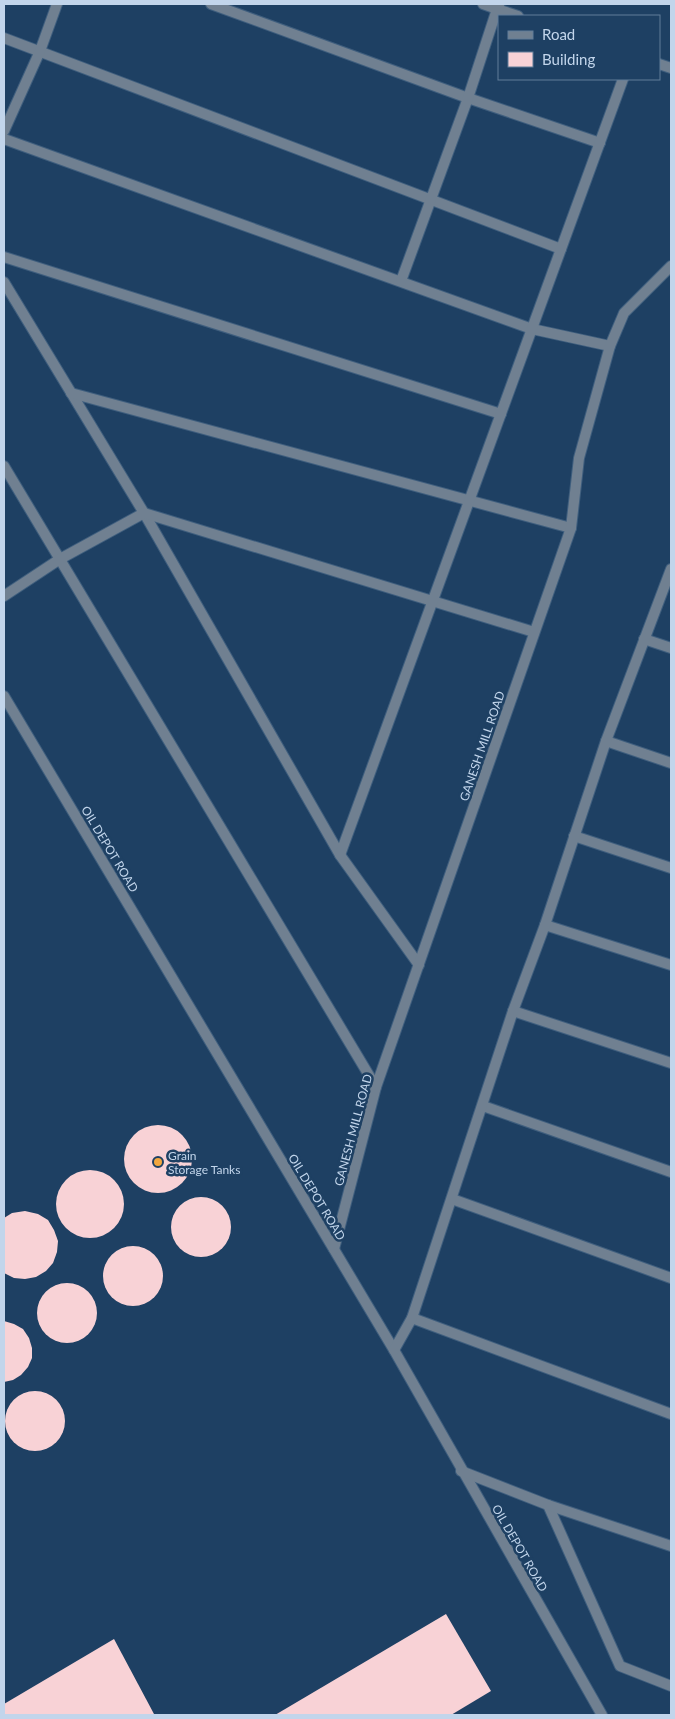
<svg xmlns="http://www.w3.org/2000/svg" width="675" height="1719" viewBox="0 0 675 1719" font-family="Lato,sans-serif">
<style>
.building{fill:#f8d2d6}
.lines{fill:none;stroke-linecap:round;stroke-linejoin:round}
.lane-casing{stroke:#3f5e7e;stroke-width:12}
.street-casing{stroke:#3f5e7e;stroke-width:12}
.lane{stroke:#708091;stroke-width:10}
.street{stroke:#708091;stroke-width:10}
.poi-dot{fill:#f1a63f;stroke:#1e4063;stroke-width:2}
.labels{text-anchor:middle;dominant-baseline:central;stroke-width:5;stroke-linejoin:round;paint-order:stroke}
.street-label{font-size:12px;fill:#c2d5eb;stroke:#1e4063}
.poi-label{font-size:12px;fill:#c2d5eb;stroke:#1e4063;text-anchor:start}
</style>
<rect width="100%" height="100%" fill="#1e4063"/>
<g class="building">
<circle cx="158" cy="1159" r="34"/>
<circle cx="90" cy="1204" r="34"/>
<circle cx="201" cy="1227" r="30"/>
<polygon points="25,1211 38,1214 48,1220 54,1230 58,1241 57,1252 53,1263 46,1271 36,1277 25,1279 14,1278 4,1273 4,1218 12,1213"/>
<circle cx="133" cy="1276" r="30"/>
<circle cx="67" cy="1313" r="30"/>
<polygon points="4,1321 14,1324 23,1329 29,1338 32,1348 32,1358 28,1367 21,1375 13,1380 4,1382"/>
<circle cx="35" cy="1421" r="30"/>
<polygon points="446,1614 491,1691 451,1715 275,1715"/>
<polygon points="114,1639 154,1714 152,1715 4,1715 4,1704"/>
</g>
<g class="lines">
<g class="lane-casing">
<polyline id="lane" points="548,1505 620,1666 671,1686"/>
</g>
<g class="street-casing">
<g id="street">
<polyline points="211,4 468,98 600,143"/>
<polyline points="483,4 497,9 499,5"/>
<polyline points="4,38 561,249"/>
<polyline points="659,64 671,68"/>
<polyline points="4,131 40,51 57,4"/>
<polyline points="4,139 532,329 610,346"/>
<polyline points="4,257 501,414"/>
<polyline points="401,281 468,98 497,9 518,16"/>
<polyline points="4,282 144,513 340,855 419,965"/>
<polyline points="71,393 571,528"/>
<polyline points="4,466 376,1087"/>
<polyline points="4,596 60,559 144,513 534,632"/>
<polyline points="644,639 671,648"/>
<polyline points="4,696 394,1350 602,1715"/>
<polyline points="606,741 671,763"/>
<polyline points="574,836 671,868"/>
<polyline points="340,855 623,79"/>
<polyline points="545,925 671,965"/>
<polyline points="513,1011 671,1063"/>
<polyline points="483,1106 671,1172"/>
<polyline points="452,1199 671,1278"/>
<polyline points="334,1249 376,1087 571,528 579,458 610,346 624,313 671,266"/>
<polyline points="412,1318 671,1414"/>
<polyline points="394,1350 412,1318 513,1011 545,925 606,741 671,569"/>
<polyline points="461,1471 548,1505 671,1546"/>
</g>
</g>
<use href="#lane" class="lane"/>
<use href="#street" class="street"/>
</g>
<circle class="poi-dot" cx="158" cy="1162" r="5"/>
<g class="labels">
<g class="street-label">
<text transform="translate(482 746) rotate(-71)">GANESH MILL ROAD</text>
<text transform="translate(110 849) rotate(59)">OIL DEPOT ROAD</text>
<text transform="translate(353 1130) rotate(-75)">GANESH MILL ROAD</text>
<text transform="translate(317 1197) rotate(59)">OIL DEPOT ROAD</text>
<text transform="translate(520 1548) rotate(60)">OIL DEPOT ROAD</text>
</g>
<g class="poi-label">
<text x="168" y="1155">Grain<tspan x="168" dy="14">Storage Tanks</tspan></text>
</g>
</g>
<rect width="675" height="1719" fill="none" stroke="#c2d5eb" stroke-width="10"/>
<rect x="498" y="15" width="162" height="65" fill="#1e4063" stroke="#607c99"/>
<rect x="508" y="31" width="25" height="8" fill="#708091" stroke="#607c99"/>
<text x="542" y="40" font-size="15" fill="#c2d5eb">Road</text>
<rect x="508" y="52" width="25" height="15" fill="#f8d2d6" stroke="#607c99"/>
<text x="542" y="65" font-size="15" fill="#c2d5eb">Building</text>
</svg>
